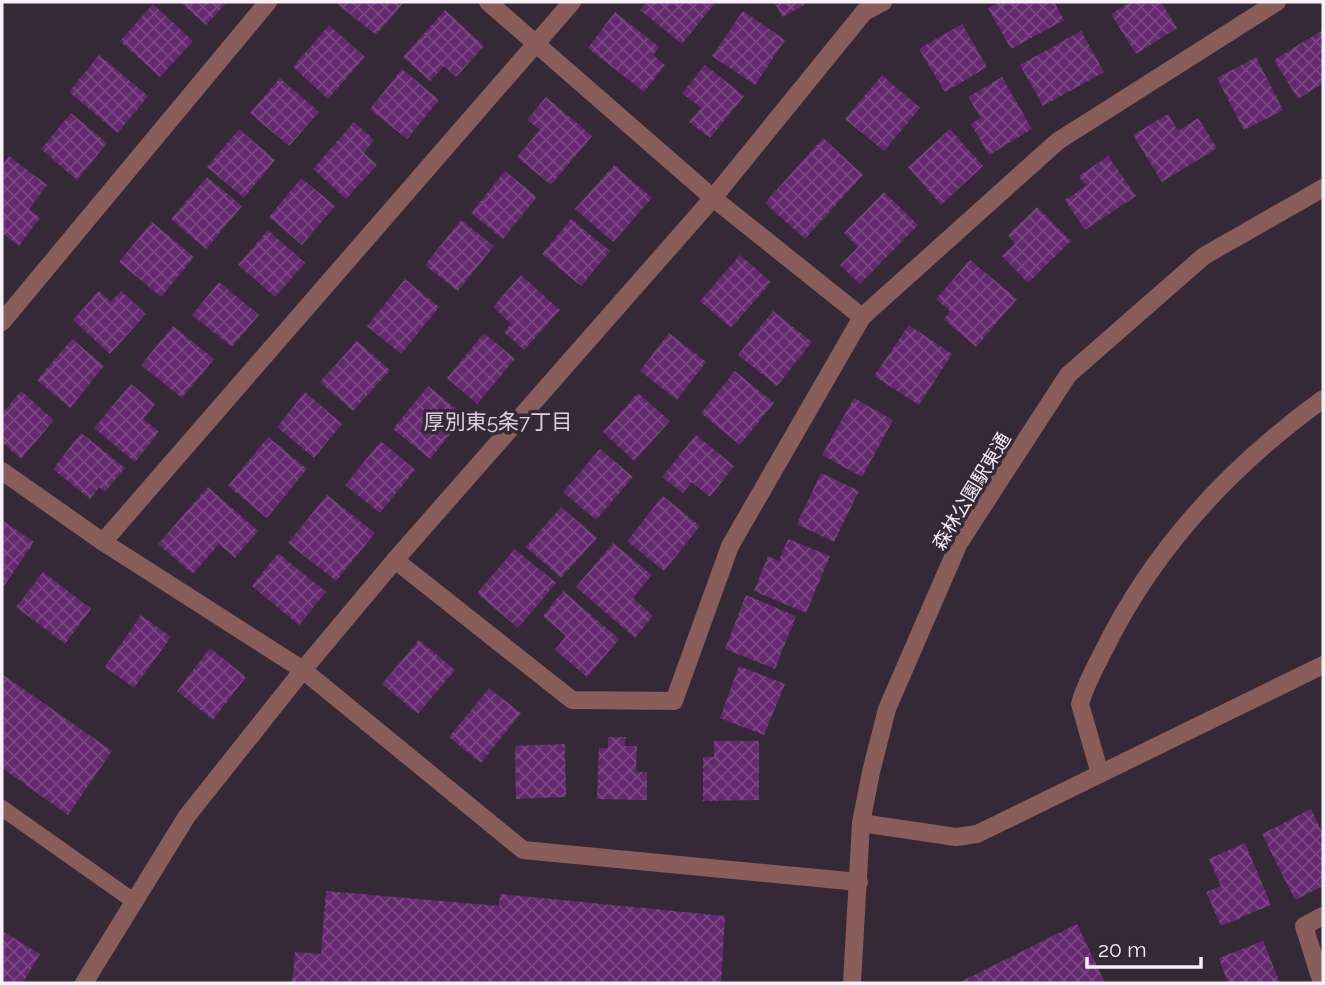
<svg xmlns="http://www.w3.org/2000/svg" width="1325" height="985" viewBox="0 0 1325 985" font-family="Raleway,'Noto Sans JP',sans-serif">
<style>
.building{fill:url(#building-cross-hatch)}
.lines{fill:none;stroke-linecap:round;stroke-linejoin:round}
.service{stroke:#885d5a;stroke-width:16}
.minor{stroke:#885d5a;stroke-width:18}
.tertiary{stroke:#885d5a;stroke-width:18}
.labels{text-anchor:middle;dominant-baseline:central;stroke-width:7;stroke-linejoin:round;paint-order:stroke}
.street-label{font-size:19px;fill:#f8eff9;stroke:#352837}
.neighbourhood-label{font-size:21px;fill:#e0cfe3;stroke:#352837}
</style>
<defs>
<pattern id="building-cross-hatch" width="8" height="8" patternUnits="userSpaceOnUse" patternTransform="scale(1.75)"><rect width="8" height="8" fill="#64296e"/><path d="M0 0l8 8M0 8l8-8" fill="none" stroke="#7b4883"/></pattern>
</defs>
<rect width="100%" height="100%" fill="#352837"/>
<g class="building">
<polygon points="180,2 227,2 206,25"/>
<polygon points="335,2 404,2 376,35"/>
<polygon points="647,2 716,2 682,44 640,10"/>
<polygon points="774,2 809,2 783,17"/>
<polygon points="1000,2 1054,2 1064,20 1011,49 988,8"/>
<polygon points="1130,2 1161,2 1177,28 1136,54 1111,14"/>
<polygon points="153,4 193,41 160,77 120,41"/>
<polygon points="445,10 484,46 456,77 444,66 430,81 403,57"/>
<polygon points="743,11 785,40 755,85 712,56"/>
<polygon points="615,12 659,47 653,55 665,65 644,92 588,48"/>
<polygon points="962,24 987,67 945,92 919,49"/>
<polygon points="329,25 365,57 328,99 293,67"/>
<polygon points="1323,30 1323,83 1298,99 1274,60"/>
<polygon points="1081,31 1104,72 1043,106 1020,65"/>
<polygon points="99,55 148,96 118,133 69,92"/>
<polygon points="1256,57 1283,110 1244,130 1217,78"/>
<polygon points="705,65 744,96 710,138 689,122 701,108 682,93"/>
<polygon points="402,69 439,100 407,139 370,109"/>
<polygon points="882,75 920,108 884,151 845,119"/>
<polygon points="1002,77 1032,129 989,155 971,124 981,118 968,97"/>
<polygon points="280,78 319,112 289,146 250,113"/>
<polygon points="546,97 592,136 551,185 517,157 540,130 527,120"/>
<polygon points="71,113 107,143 77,180 41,149"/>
<polygon points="1168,114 1178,131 1198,118 1217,148 1162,182 1133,135"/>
<polygon points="354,122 374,140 364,153 377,165 346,199 313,169"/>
<polygon points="239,129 275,160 244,198 207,167"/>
<polygon points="950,129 983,166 941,205 908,167"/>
<polygon points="823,138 863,175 805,239 765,203"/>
<polygon points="9,156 47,185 29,209 40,218 19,246 2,233 2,165"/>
<polygon points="1108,156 1136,196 1085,230 1065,200 1086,186 1079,176"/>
<polygon points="614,165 652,198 613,242 575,209"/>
<polygon points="505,171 537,197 503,239 471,213"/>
<polygon points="207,177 242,206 206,249 171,219"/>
<polygon points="301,178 335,206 302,245 269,217"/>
<polygon points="884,192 918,225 860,284 840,265 858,247 844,233"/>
<polygon points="1037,207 1071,241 1028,283 1002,256 1015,244 1008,235"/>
<polygon points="571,219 610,251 581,286 542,254"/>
<polygon points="461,220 494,246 458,291 425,265"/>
<polygon points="152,222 194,257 161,297 119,262"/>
<polygon points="268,230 305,263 275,297 238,265"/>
<polygon points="740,255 771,282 731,328 700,301"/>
<polygon points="970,260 1017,299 976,347 944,319 950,311 936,299"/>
<polygon points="521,275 560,310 524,350 504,332 511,324 493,307"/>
<polygon points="405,279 439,307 401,354 367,326"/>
<polygon points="219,282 259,315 232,347 192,315"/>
<polygon points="99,291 111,302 121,291 146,314 110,354 73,320"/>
<polygon points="773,311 812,342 777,386 738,355"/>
<polygon points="909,325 952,354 919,405 874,376"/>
<polygon points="173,326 214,359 182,398 141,365"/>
<polygon points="484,333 515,359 477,404 447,378"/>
<polygon points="669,333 706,362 677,400 640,371"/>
<polygon points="72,339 104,366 70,408 37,380"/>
<polygon points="357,341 390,370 353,411 320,382"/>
<polygon points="735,371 774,403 740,445 701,413"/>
<polygon points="131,384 155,404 143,419 159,432 135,462 94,428"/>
<polygon points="428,386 465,416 430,459 393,429"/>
<polygon points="21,391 54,420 21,459 2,442 2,414"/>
<polygon points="305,392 342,424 314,458 277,427"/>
<polygon points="638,393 670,421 634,461 603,432"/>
<polygon points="854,398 893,420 862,477 822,455"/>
<polygon points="81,433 125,468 105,492 99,487 90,499 53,469"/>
<polygon points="696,435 734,466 710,497 692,482 683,493 662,477"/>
<polygon points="268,437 307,469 267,518 228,486"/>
<polygon points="381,441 415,470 380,513 345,485"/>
<polygon points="600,449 633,477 596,520 563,492"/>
<polygon points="821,473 859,491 834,542 797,524"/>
<polygon points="208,487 258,531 235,558 219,544 193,574 158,544"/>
<polygon points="327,495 375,533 336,581 288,543"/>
<polygon points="663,496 700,526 664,571 627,541"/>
<polygon points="561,507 597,538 561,578 526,547"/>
<polygon points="2,520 34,542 2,589"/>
<polygon points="788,539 830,556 806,613 754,591 768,556 779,561"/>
<polygon points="613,543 652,575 633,598 653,616 635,638 576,587"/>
<polygon points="515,549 556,583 518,628 477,593"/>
<polygon points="278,553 326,592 299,625 252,586"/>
<polygon points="43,572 91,609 65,644 16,607"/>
<polygon points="563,591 619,639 587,677 555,650 566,636 543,616"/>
<polygon points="746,595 796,616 775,669 725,649"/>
<polygon points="141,615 171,637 134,688 105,667"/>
<polygon points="419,640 455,670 418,714 382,684"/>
<polygon points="210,648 246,677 213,720 177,691"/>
<polygon points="739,666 785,684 764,735 720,718"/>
<polygon points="2,674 112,751 68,815 2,768"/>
<polygon points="489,688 521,713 481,763 449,737"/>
<polygon points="608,737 626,737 625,746 637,746 636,772 647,772 647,800 597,799 599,748 608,748"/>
<polygon points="714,741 759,741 759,800 703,801 703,757 714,757"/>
<polygon points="565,744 566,797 516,799 515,746"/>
<polygon points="1311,809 1323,834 1323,886 1295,900 1262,834"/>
<polygon points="1245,843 1271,905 1221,926 1206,892 1221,886 1209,859"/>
<polygon points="326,891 499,906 500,894 725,916 721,983 292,983 295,952 321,954"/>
<polygon points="1077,924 1105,983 958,983"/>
<polygon points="2,931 40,954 23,983 2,983"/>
<polygon points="1263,941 1280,983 1228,983 1219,958"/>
</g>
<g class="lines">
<polyline class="service" points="2,808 135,902"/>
<g class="minor">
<polyline points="488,2 713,198 862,317"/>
<polyline points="2,322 268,2"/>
<polyline points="2,471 103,542 303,670 523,850 859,882"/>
<polyline points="103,542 572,2"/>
<polyline points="395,560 572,700 674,701 730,546 862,317 1058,141 1277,2"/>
<path d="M1100,774L1080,704C1085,685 1095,668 1104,650C1154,548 1232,465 1323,399"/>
<polyline points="861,823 956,837 977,834 1323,665"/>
<polyline points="1322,983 1304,926 1323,916"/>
</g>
<g class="tertiary">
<polyline points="84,983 187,816 303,670 395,560 713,198 864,12 883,2"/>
<polyline points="852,983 861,823 871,772 887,709 959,543 1068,375 1204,256 1323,188"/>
</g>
</g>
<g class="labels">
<g class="street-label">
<text transform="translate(971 491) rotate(-59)">森林公園駅東通</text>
</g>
<g class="neighbourhood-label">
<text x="498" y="421">厚別東5条7丁目</text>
</g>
</g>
<rect width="1325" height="985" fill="none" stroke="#f8eff9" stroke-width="7"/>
<path d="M1087 957v10h114v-10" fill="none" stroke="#f8eff9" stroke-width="3.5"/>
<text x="1098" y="957" font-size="21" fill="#f8eff9" stroke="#352837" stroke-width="5" paint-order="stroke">20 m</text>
</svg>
